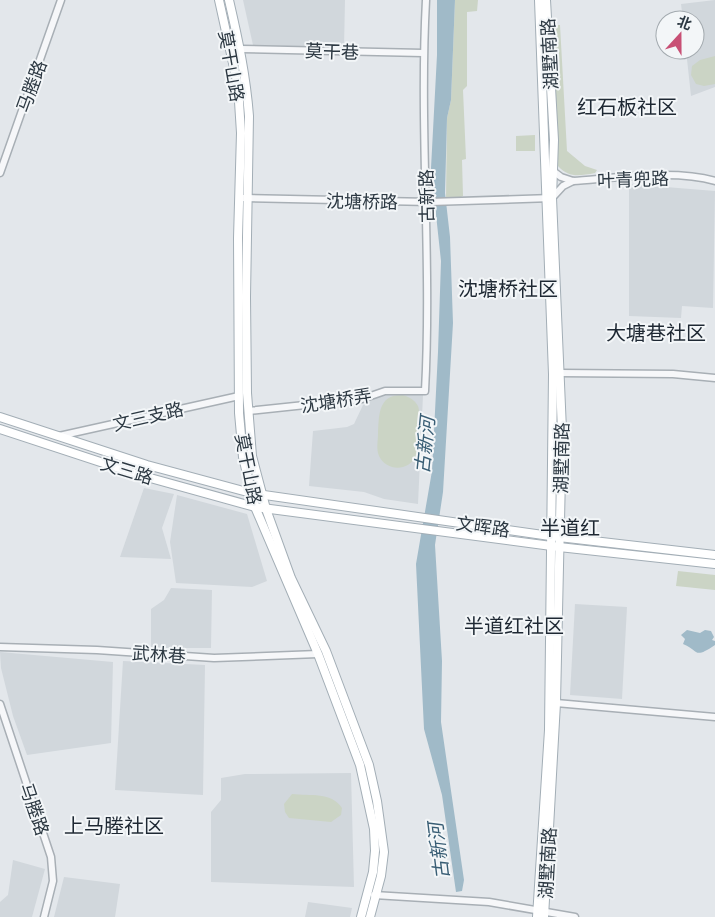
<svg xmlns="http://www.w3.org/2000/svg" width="715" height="917" viewBox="0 0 715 917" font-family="'Exo 2','Noto Sans SC',sans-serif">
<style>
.built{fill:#d1d7dc}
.green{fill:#cbd4c5}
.water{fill:#a0bac8}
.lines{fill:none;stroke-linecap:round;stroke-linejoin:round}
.minor-casing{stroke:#a8afb5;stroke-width:9}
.major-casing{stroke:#a3aeb6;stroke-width:10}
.minor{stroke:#f6f7f9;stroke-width:6}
.major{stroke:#fff;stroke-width:8}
.labels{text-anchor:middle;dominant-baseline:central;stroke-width:4;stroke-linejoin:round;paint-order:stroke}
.street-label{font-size:18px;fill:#2c3842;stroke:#f3f6f8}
.water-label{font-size:19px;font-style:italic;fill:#385d74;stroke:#f3f6f8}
.quarter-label{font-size:20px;fill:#1e2833;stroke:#f3f6f8}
</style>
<rect width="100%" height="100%" fill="#e3e7eb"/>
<g class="built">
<polygon points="243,0 345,0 344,48 253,45"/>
<polygon points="715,0 715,87 691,96 686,50 695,50 695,20 683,20 681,4"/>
<polygon points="629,184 715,191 713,308 682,306 681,318 629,316"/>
<polygon points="384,394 423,395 418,504 384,499 364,492 309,486 313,431 347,427 354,424 363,405"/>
<polygon points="144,488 174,494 162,528 171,559 120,557"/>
<polygon points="177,495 247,514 267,581 252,587 176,583 170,542"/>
<polygon points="171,588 212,590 211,648 151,648 151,609 164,600"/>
<polygon points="575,604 627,607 622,699 570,695"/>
<polygon points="0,652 113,662 111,743 27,755 13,716 1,668"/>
<polygon points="123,661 205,665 203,795 115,790"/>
<polygon points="351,773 354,887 211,882 211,812 221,800 221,778 245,774"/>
<polygon points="13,860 45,869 32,917 0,917 0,902 8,895"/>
<polygon points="64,877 120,884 115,917 54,917"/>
<polygon points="308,902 352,908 350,917 305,917"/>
</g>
<g class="green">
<polygon points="455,0 478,0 477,11 467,12 467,86 463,90 466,159 462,160 463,196 456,199 446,199 447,118 451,100"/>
<path d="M553,25H560L567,151L585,166L597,170L595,173C579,176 569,178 558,166Z"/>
<polygon points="715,56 715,84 704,86 696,84 691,75 692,66 700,60"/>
<polygon points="535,135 535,151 516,151 516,136"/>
<path d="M403,395C409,397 415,400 418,406C421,414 420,448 416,456C409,471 387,472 379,456C376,449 378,441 378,434C379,415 378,394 403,395Z"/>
<polygon points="678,571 715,575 715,590 676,586"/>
<path d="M292,794C310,796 332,792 342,808L341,815L331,822L289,818L285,812L284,804Z"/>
</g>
<g class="water">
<polygon points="437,0 455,0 451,100 447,118 445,193 450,237 453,323 443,492 435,545 442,661 441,722 464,880 462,891 456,892 442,795 424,729 416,564 432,471 438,352 441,261 431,168 437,55"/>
<path d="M687,630L700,633L705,630L711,631L714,637L712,640L715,641V645C693,660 699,650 683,644L685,639L681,635Z"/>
</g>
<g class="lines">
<g class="minor-casing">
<g id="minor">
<polyline points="241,49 423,53"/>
<path d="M553,171L561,177L573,181C615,178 676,169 715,181"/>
<polyline points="0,173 61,0"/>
<polyline points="243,198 430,202 552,198 563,186 573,181"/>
<polyline points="560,373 673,374 715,378"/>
<path d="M248,411L362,399L385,391H425C432,261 419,130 426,0"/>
<polyline points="59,436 239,396"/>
<polyline points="0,647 97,650 214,658 318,654"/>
<polyline points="556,703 715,717"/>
<polyline points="0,704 51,857 53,881 44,917"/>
<polyline points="374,895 489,902 575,917"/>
</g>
</g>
<g class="major-casing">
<g id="major">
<polyline points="219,0 238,86 241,133 238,238 239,413 243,457 255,507 318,654 360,765 374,829 375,851 373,872 361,917"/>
<path d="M229,0C238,39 246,76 249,116L246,297L247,393L252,456L266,509L291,578L326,651L369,765L377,801L384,852L381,876L370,917"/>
<polyline points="0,417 147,465 251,493 550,536 715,555"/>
<polyline points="0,429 143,476 255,507 559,547 715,564"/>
<polyline points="537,917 549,730 553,374 539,0"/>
<polyline points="544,917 556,703 562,430 552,198 554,140 546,0"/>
</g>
</g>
<use href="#minor" class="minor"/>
<use href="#major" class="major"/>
</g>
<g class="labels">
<g class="street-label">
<text transform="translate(332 51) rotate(2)">莫干巷</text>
<text transform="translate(549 54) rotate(-93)">湖墅南路</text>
<text transform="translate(232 66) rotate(80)">莫干山路</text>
<text transform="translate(31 86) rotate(-70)">马塍路</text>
<text transform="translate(633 179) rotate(-2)">叶青兜路</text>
<text transform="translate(426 196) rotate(-91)">古新路</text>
<text transform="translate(362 201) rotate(1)">沈塘桥路</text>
<text transform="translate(336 400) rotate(-9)">沈塘桥弄</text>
<text transform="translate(148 416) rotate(-13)">文三支路</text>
<text transform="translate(561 458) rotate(-89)">湖墅南路</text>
<text transform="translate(249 469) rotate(79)">莫干山路</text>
<text transform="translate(127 470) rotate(17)">文三路</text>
<text transform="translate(483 526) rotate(8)">文晖路</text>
<text transform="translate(159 654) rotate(4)">武林巷</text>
<text transform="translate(35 809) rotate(71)">马塍路</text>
<text transform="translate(547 863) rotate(-87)">湖墅南路</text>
</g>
<g class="water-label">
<text transform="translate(424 445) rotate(-84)">古新河</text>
<text transform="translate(438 851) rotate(-97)">古新河</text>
</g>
<g class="quarter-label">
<text x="627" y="106">红石板社区</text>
<text x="508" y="288">沈塘桥社区</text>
<text x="656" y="332">大塘巷社区</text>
<text x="570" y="527">半道红</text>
<text x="514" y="625">半道红社区</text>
<text x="114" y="825">上马塍社区</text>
</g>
</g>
<g transform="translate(680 35) rotate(21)"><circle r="24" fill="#f3f6f8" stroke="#a3aaaf"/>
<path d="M0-4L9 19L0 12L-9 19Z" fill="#c85075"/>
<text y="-8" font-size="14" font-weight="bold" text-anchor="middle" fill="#2c3842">北</text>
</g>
</svg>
